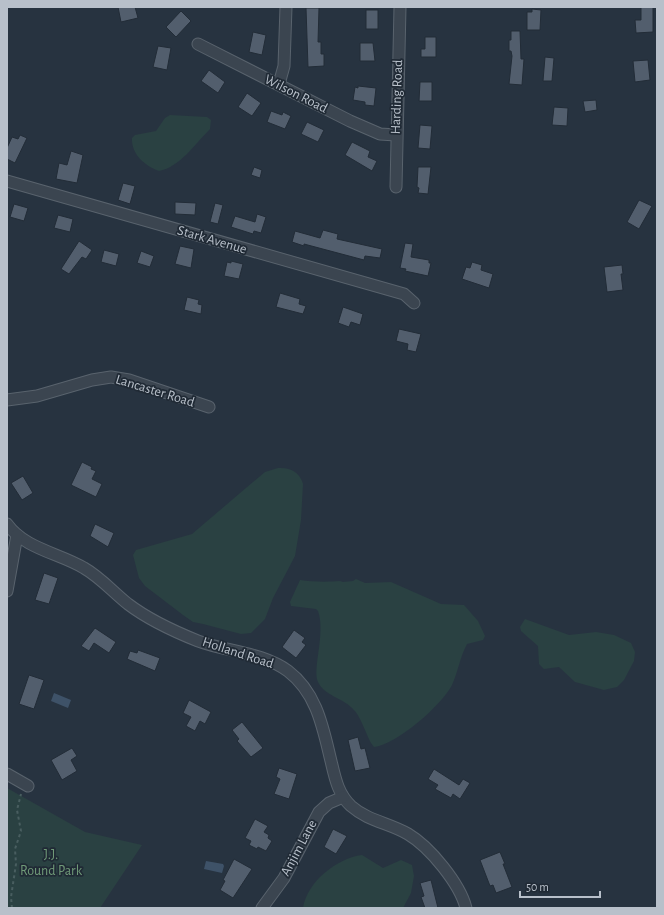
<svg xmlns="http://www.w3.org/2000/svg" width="664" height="915" viewBox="0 0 664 915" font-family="'Alegreya Sans',sans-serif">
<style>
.green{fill:#2a4142}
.water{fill:#3e5268}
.building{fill:#525e6d;stroke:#222c37}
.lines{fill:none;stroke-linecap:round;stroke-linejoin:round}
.minor-casing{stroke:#59636d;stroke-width:13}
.path{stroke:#495e60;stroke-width:2;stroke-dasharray:3 3;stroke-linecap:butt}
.minor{stroke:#3b4550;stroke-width:11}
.labels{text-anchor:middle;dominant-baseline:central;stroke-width:3.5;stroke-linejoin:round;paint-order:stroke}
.street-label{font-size:14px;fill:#b8c0ca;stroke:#202a35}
.park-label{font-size:14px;fill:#709a78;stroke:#202a35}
</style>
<rect width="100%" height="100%" fill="#273340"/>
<g class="green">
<path d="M170,115L207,117L211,120L210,129C195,144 180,167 159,171C145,166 131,154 132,138L135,135L156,131L165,118Z"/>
<path d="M278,468C290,467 300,472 303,484L301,520L295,556L273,598L265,619L251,633L241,634L203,624L193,622L183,615L145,586L139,578L133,555L136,550L192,534L253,482L265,472Z"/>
<path d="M356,579L365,583L391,582L441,604L464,605L478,621L485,636L483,640L467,644C460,657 458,672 452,685C442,705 396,745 374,747L371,743C365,732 361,716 352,708C341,697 325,696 318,682C312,669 326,633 318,611L316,609L291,606L290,602L300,580C311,582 330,582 340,581L343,582L353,581Z"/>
<polygon points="525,619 569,635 596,632 614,635 631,643 635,652 634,661 624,680 617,687 608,689 604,690 575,682 559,667 544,669 539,664 538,646 521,631 520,627"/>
<polygon points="7,788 85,832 142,845 100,908 7,908"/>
<path d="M362,855L383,868L401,860L412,865L414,876L411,893L403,908H303C307,882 337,858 362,855Z"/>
</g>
<g class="water">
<polygon points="54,693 71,700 68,708 51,701"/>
<polygon points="206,861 223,864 224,866 222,873 204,869"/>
</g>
<g class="building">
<polygon points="118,7 135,7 138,18 121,22"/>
<polygon points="641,7 653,7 653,32 636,33 635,20 641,20"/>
<polygon points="306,8 319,8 318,42 321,42 321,54 324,54 324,66 308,67"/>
<polygon points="532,9 541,10 540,30 527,30 527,12 532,12"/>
<rect x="366" y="10" width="12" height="19"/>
<polygon points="181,11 191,21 176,37 166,27"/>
<polygon points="511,31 520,31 521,59 524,59 522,85 509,84 512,56 511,51 509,51 509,40 511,40"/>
<polygon points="253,32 266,35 262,55 249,52"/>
<polygon points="425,37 436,37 436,57 421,57 421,49 425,49"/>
<polygon points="360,43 373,43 375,61 360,61"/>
<polygon points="158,46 171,48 167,70 153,67"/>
<polygon points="545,57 554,58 552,81 543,81"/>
<polygon points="648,60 650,80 635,82 633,61"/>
<polygon points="209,70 225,82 218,93 201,81"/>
<polygon points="420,82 432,82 432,101 419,101"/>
<polygon points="358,86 376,88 374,106 365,105 365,102 353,100 355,87 358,88"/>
<polygon points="247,93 261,103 252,116 238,107"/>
<polygon points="596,100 597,110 585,112 583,101"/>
<polygon points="554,107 568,108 567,126 552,125"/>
<polygon points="271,111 282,115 283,112 291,116 285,129 267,122"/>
<polygon points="307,122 324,130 318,142 301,134"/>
<polygon points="420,125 432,126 430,149 418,148"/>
<polygon points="20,135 27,138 15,163 7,159 7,148 12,137 18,139"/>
<polygon points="352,142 370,151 368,157 377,161 372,171 345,155"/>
<polygon points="71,151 83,155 77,183 56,179 59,163 67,165"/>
<polygon points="254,167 262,170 260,178 251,175"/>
<polygon points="418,167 431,167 428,194 418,193 419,188 417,187"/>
<polygon points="123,183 135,186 130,204 118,200"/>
<polygon points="639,200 652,206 639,229 627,222"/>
<polygon points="175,202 196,203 195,215 175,214"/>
<polygon points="215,203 223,205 218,224 210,222"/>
<polygon points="14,204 28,208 24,221 10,217"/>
<polygon points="257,214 266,217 261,233 254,231 253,234 231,227 235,216 255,222"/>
<polygon points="58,215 73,219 70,232 54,228"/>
<polygon points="323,230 338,234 337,239 382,249 380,258 365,256 364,260 304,244 304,246 292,242 295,231 320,238"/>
<polygon points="79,241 92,250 86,259 82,257 69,274 61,269"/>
<polygon points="405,243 413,244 411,257 429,260 429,263 431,263 428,276 405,271 406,269 400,268"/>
<polygon points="180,246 194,249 191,268 175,264"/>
<polygon points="104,250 119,254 116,266 101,262"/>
<polygon points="141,251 154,256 150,267 137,263"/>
<polygon points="231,261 243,264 239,279 224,276 227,262 231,263"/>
<polygon points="472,262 482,265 481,270 493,274 489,288 462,279 466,267 470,268"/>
<polygon points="622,265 623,274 621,274 623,290 607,292 604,267"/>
<polygon points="280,293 300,299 299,304 306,306 303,314 276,307"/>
<polygon points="187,297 199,300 198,304 202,305 201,314 184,310"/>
<polygon points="343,307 363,314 360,325 351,322 349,327 338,323"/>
<polygon points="399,329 421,334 416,352 407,350 408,344 396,341"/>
<polygon points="82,462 92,467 91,469 96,471 92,479 102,484 96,497 71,485"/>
<polygon points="23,476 33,493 22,500 11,483"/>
<polygon points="95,524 114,533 108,547 90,536"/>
<polygon points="44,573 58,578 49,604 35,600"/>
<polygon points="95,628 116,642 109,653 94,643 89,651 81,646"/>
<polygon points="294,630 305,638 302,642 306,645 296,658 282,647"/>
<polygon points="138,650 160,658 155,671 127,659 130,651 137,653"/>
<polygon points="29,675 44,680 34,709 19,704"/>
<polygon points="189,700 211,712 205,724 200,721 195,731 186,726 191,717 183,713"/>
<polygon points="242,722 263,748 251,757 237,741 239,739 232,730"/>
<polygon points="358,737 361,749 365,748 370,768 355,771 348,740"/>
<polygon points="72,748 77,756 71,760 77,771 62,780 51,760"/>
<polygon points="279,768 297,774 289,799 274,794 280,779 276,777"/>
<polygon points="434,769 459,785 463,779 470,783 460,799 453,794 451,798 435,789 438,785 428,779"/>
<polygon points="255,819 268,826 264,832 269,835 268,838 272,841 266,851 258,847 257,849 249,845 251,841 245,838"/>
<polygon points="333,829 347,836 336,854 324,847"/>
<polygon points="500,852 505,864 503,864 512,887 496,893 493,885 490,886 480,860"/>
<polygon points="234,859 252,869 233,898 220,890 225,881 223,880"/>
<polygon points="431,880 438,908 425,908 421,897 424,896 420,883"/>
</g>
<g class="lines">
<g class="minor-casing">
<g id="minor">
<polyline points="198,44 350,121 380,134 396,135"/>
<polyline points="279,84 284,66 286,7"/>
<polyline points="7,181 404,294 414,303"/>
<polyline points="396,187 400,7"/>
<polyline points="7,400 37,396 92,380 111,377 129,380 209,407"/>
<path d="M7,524C25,549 59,553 84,568C100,577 113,592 128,604C149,620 173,631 198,641C227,652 262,652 288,671C317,693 323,728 331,761C335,778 338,794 351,806C368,821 389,823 408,834C430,847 460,884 466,908"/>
<polyline points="7,591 17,535"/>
<polyline points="7,774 28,786"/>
<polyline points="262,908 284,878 319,812 329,803 343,797"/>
</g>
</g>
<polyline class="path" points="12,908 11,897 16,864 15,849 21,831 17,810 21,794"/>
<use href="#minor" class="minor"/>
</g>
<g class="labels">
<g class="street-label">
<text transform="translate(296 94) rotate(27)">Wilson Road</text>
<text transform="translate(397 97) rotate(-88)">Harding Road</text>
<text transform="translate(212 240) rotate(16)">Stark Avenue</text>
<text transform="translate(155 391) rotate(17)">Lancaster Road</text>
<text transform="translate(238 653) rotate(18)">Holland Road</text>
<text transform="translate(299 848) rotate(-62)">Anjim Lane</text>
</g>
<g class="park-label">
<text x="51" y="855">J.J.<tspan x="51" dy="16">Round Park</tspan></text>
</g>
</g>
<rect width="664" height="915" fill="none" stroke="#b8c0ca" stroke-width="16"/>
<path d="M520 891v6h80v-6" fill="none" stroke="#b8c0ca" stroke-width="2"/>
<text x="526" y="891" font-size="12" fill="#b8c0ca" stroke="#202a35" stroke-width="3" paint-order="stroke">50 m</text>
</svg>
